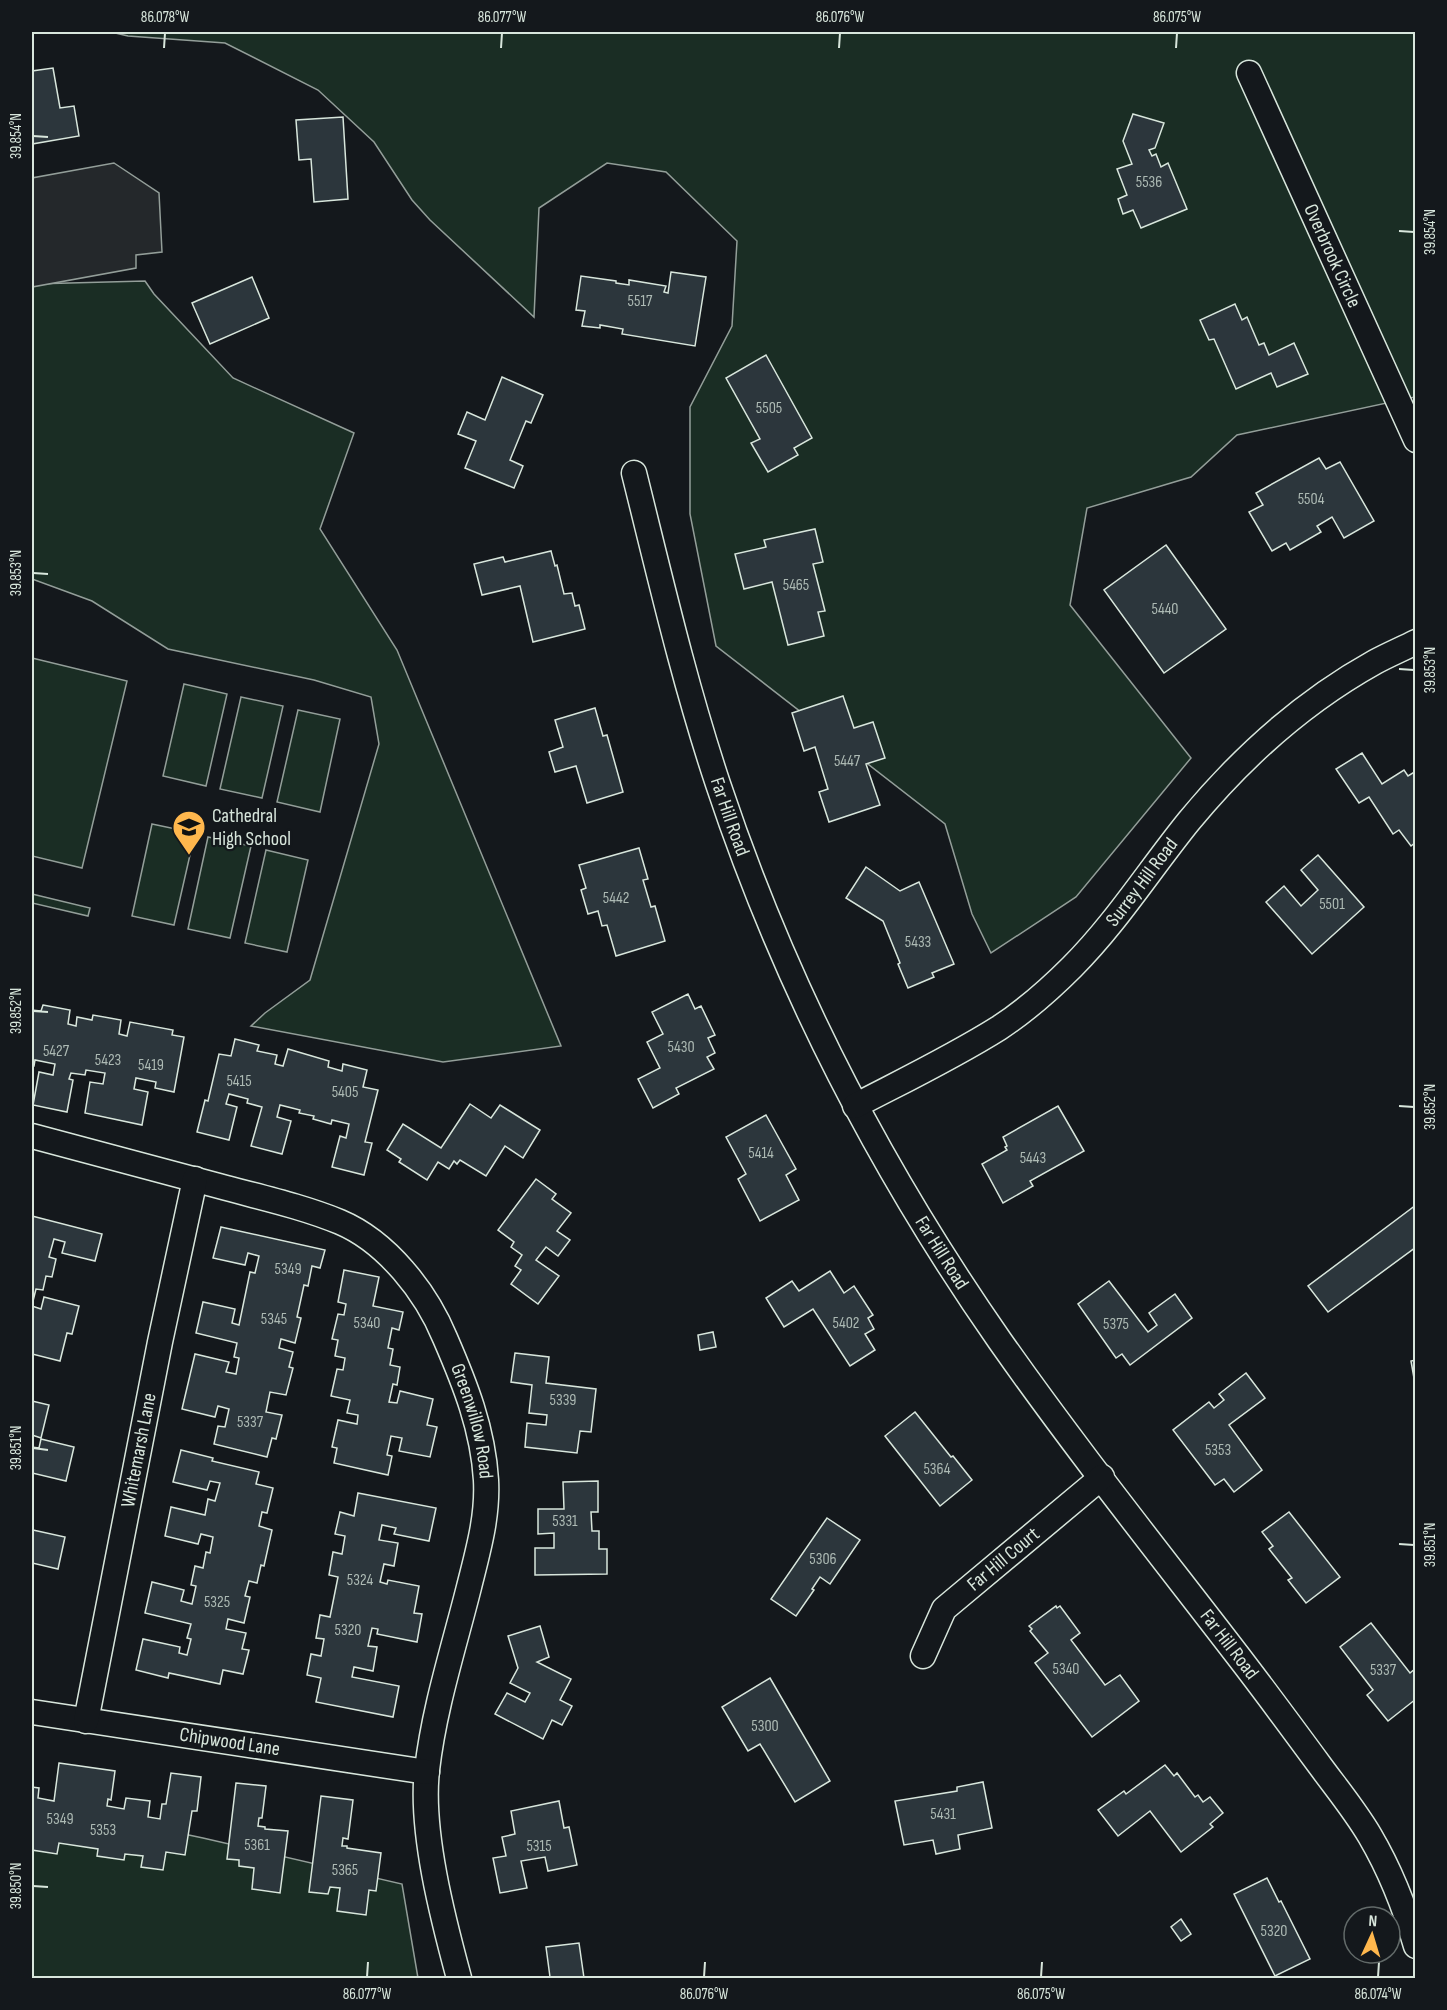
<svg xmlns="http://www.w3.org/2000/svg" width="1447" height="2010" viewBox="0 0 1447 2010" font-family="'Sofia Sans Condensed',sans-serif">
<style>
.green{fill:#1a2d24;stroke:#939e99;stroke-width:1.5}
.parking{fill:#24282b;stroke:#939e99;stroke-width:1.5}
.building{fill:#2c363c;stroke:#d8e6dc;stroke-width:1.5}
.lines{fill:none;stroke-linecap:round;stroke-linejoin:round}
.minor-casing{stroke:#d8e6dc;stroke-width:27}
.minor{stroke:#14181c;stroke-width:24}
.ticks{fill:none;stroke:#d8e6dc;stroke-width:2}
.labels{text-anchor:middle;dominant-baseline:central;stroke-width:4.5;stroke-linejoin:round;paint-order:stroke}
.number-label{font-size:16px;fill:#adbab4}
.street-label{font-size:20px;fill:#d8e6dc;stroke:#14181c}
.poi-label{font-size:20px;fill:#d8e6dc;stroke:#14181c;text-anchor:start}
.neatline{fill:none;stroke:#d8e6dc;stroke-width:2}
.ticks-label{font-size:15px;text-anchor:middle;fill:#d8e6dc}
</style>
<rect width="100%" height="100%" fill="#14181c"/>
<g class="green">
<polygon points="111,32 1415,32 1415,397 1237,435 1191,477 1087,508 1070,605 1191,758 1076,897 991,953 972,914 945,824 716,646 690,514 690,407 732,326 737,241 666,172 607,163 539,208 534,317 430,220 412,200 374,142 318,90 225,43 128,36"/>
<polygon points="145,281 154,294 233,378 354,433 320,529 397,650 561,1046 443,1062 251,1026 265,1013 310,980 379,744 371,697 314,680 168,649 92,601 32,579 32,284"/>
<polygon points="32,658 127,681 82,868 32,856"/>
<polygon points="184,684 227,694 206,786 163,776"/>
<polygon points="241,697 283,706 262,798 220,789"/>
<polygon points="298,710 340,719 320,812 277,802"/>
<polygon points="152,824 195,833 174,925 132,916"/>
<polygon points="208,837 251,846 230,938 188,929"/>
<polygon points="266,850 308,860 287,952 245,943"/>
<polygon points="32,894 90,908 88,916 32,903"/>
<polygon points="32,1802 203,1838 402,1884 418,1978 32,1978"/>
</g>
<polygon class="parking" points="114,163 159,193 162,252 136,255 136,268 32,287 32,178"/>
<g class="building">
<polygon points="53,68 60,108 74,106 79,136 32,144 32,71"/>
<polygon points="1133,114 1164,123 1155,148 1149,150 1152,156 1156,154 1161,167 1168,163 1187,209 1141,228 1133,210 1123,214 1118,199 1127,195 1117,169 1132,164 1123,141"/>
<polygon points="343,117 348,199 314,202 311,159 299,160 296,120"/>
<polygon points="671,272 706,277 695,346 622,334 623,329 600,325 600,328 582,326 585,311 576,310 581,276 616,281 616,283 629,285 629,280 666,286 664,292 668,293"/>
<polygon points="252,277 269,318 210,344 192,303"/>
<polygon points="1235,304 1242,320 1247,317 1259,345 1264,343 1269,355 1294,343 1308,374 1277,387 1271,373 1236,389 1214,339 1209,340 1200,320"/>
<polygon points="766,355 812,438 794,448 798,455 768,472 751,443 760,439 726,378"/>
<polygon points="502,377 543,395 531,423 526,421 510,460 523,466 514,488 465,468 476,441 458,434 467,412 485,420"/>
<polygon points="1319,458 1326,469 1340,462 1374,521 1344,538 1332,517 1317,526 1321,532 1290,550 1286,543 1272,551 1249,512 1263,505 1256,493"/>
<polygon points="815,529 823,562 813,564 825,611 818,612 824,636 788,645 772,582 744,589 735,554 766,547 764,540"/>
<polygon points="1166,545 1226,629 1164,673 1104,590"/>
<polygon points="551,551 555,566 557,565 564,594 572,593 575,606 579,605 585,629 533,642 520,586 482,595 474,564 503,557 505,562"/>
<polygon points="843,696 854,728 873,722 885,758 866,764 880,805 829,822 819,792 828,789 815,747 804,751 792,713"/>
<polygon points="595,708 603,736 607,735 623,792 587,803 576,766 555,772 549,752 563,747 555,720"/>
<polygon points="1362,753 1382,784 1404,770 1408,776 1416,771 1416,842 1411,846 1399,830 1393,834 1369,797 1359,803 1336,769"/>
<polygon points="639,848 648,879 643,880 651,907 655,906 665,941 616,956 607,925 602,926 598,911 588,914 581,890 586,888 579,865"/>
<polygon points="1318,855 1364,907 1312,954 1266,902 1284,886 1301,906 1318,890 1301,870"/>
<polygon points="866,867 900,891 919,882 954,964 932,973 934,977 908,988 898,964 900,963 883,921 846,898"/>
<polygon points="688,994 695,1009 701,1006 715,1035 708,1038 715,1053 707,1057 714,1069 676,1088 679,1094 653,1108 638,1079 660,1068 647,1042 663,1034 652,1012"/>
<polygon points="43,1005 70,1010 68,1024 76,1026 77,1017 92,1020 93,1015 121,1020 119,1034 127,1036 130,1022 173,1030 172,1035 184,1037 174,1092 155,1088 156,1082 136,1078 134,1089 148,1092 142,1125 85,1113 90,1082 103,1084 105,1073 86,1070 85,1075 71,1073 69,1079 73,1080 67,1112 33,1105 39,1072 53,1075 55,1064 35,1060 34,1066 32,1066 32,1010 41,1011"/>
<polygon points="235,1039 259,1045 257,1051 277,1055 275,1064 283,1066 288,1049 329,1061 328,1067 342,1071 343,1064 367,1070 363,1087 378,1090 365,1142 372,1143 364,1175 332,1167 340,1136 346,1138 349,1124 332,1120 331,1124 313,1119 314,1116 299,1113 300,1110 280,1105 277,1117 291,1121 282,1154 251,1146 262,1107 247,1103 248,1099 229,1094 226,1104 237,1107 229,1140 197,1132 205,1100 208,1101 219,1054 231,1056"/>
<polygon points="470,1104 491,1118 500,1105 540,1130 523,1158 505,1146 486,1176 460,1160 457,1164 454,1161 449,1169 438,1162 427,1180 399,1162 401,1159 387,1150 403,1124 441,1148"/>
<polygon points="1058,1106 1084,1151 1030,1181 1033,1186 1003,1203 982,1164 1007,1150 1005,1147 1007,1146 1003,1137"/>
<polygon points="766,1115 796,1169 786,1175 799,1200 760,1221 738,1179 746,1174 726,1137"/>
<polygon points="536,1179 556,1194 552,1199 571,1213 557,1231 570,1240 558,1256 546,1247 536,1260 559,1276 538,1304 511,1284 521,1270 515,1266 522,1255 511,1247 514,1242 498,1230"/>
<polygon points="1416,1205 1416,1247 1328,1312 1308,1286"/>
<polygon points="32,1216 102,1234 95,1261 62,1253 65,1242 54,1239 49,1257 56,1259 52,1277 46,1276 43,1290 36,1289 32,1305"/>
<polygon points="221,1227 325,1250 320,1268 312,1266 308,1286 304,1285 297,1317 301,1318 295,1343 281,1339 279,1348 293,1352 289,1367 293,1368 286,1395 270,1392 266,1412 282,1415 276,1439 272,1438 267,1457 214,1444 218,1426 225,1427 229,1409 218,1406 215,1417 182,1409 195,1354 229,1362 226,1372 236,1374 239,1358 234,1357 237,1343 196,1333 203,1302 235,1309 232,1323 239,1325 250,1272 255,1273 259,1256 248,1253 245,1265 213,1258"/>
<polygon points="344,1270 379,1277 373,1306 403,1312 399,1330 392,1328 388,1348 393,1349 390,1365 400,1367 397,1385 393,1384 389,1402 397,1403 400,1391 433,1399 427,1425 437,1427 430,1457 399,1451 402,1438 391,1436 387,1455 392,1456 388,1475 334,1463 337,1448 332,1447 338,1420 357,1424 358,1415 347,1413 350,1400 331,1396 337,1369 343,1370 345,1358 335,1356 338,1340 332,1339 338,1314 344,1315 346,1304 338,1302"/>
<polygon points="830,1271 844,1293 854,1286 873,1315 868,1318 874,1329 865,1334 875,1350 850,1366 813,1309 784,1327 766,1298 792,1281 799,1291"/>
<polygon points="1109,1281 1148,1332 1157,1325 1149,1313 1175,1294 1192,1318 1130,1365 1122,1354 1116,1358 1078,1304"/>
<polygon points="44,1297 79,1306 72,1334 67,1333 60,1361 32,1354 32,1306 41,1309"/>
<polygon points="713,1332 716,1347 700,1350 698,1335"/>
<polygon points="515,1353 549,1357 546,1383 596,1389 591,1432 580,1431 577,1453 525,1447 527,1423 546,1425 547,1415 529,1413 532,1385 511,1382"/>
<polygon points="1416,1360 1416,1384 1415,1384 1411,1361"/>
<polygon points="1246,1373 1265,1398 1229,1425 1262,1470 1234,1492 1224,1479 1215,1485 1173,1430 1209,1402 1214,1408 1224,1400 1219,1394"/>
<polygon points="32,1401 49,1405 41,1438 32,1435"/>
<polygon points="915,1412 951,1457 953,1456 972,1480 940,1506 885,1436"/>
<polygon points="41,1439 74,1447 66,1481 32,1473 32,1447 39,1448"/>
<polygon points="181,1450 213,1458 212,1461 259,1472 256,1484 273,1488 267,1513 262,1512 259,1526 272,1530 264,1566 261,1565 257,1583 249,1581 245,1596 250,1597 244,1623 228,1619 226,1629 246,1633 242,1649 249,1650 243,1674 223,1670 220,1684 169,1673 168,1678 136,1670 143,1639 180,1647 179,1653 187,1655 191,1639 187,1638 191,1624 145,1613 152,1582 184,1590 181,1601 192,1604 196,1586 191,1585 195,1566 203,1568 206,1552 210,1553 213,1537 201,1534 198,1544 165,1536 171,1507 205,1515 208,1499 215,1501 220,1483 210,1481 207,1490 173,1482"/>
<polygon points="598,1481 598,1512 591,1512 592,1531 599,1531 599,1549 607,1549 607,1574 535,1575 535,1548 554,1548 554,1533 538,1534 538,1509 564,1509 563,1482"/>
<polygon points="358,1493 436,1508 429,1541 394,1534 396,1528 382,1525 379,1540 398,1543 394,1566 384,1564 380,1582 387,1584 388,1580 419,1586 414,1613 422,1614 417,1642 377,1634 378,1629 372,1628 368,1646 377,1647 373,1671 354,1667 352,1677 399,1686 393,1717 316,1702 321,1678 307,1675 311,1654 321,1656 324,1639 316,1638 320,1615 330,1617 338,1577 329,1575 333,1552 342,1554 345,1536 335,1534 340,1512 354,1516"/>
<polygon points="1289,1512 1340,1577 1306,1603 1288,1580 1292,1578 1269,1549 1273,1546 1262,1532"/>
<polygon points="827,1518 860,1540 830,1584 820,1577 812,1589 814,1590 796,1616 771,1599"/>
<polygon points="33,1530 65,1537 58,1569 32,1563"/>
<polygon points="1056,1606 1057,1608 1060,1606 1080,1633 1071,1640 1105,1685 1120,1675 1139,1701 1092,1737 1035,1663 1048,1653 1030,1631 1032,1629 1029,1626"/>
<polygon points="1371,1623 1410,1673 1416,1668 1416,1699 1388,1721 1367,1695 1373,1690 1340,1647"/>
<polygon points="540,1626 549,1657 537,1662 571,1679 560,1700 572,1706 562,1725 552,1720 543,1739 495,1714 507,1693 525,1702 530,1693 510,1683 518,1668 508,1636"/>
<polygon points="770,1678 830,1781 795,1802 760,1744 748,1751 722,1707"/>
<polygon points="59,1763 115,1771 111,1800 108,1799 107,1806 124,1809 126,1798 150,1801 148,1817 160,1819 162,1804 166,1804 171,1773 201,1777 197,1811 192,1811 185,1855 166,1852 163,1870 141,1867 143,1856 125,1854 124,1860 97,1856 98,1849 59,1843 57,1854 32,1850 32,1787 39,1788 38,1798 54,1801"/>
<polygon points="1165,1765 1174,1776 1177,1773 1195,1797 1198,1795 1203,1802 1210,1797 1223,1813 1210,1824 1213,1827 1181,1852 1150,1811 1118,1836 1098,1810 1124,1791 1126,1794"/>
<polygon points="983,1782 992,1828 958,1835 960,1849 936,1854 933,1840 904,1845 895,1801 957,1791 957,1787"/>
<polygon points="236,1783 266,1786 262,1818 259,1818 258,1826 265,1827 265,1829 288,1831 280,1893 252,1889 254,1868 239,1866 239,1860 227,1859"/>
<polygon points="321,1796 353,1800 348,1839 343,1838 342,1846 347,1846 347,1848 381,1853 376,1891 369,1890 366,1915 337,1911 340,1888 330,1887 328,1894 309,1892"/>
<polygon points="559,1801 564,1828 569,1827 577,1865 548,1871 545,1857 521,1861 527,1888 500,1893 493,1858 506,1856 502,1837 515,1834 511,1811"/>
<polygon points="1267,1878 1279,1902 1281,1901 1310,1959 1275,1976 1234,1894"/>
<polygon points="1181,1919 1191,1934 1181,1941 1171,1927"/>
<polygon points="579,1943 584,1978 541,1978 550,1977 546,1947"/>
</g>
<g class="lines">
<g class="minor-casing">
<g id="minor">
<path id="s1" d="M1249,73L1416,440"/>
<path id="s2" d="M634,473C660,577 684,682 718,784C784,983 880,1169 1000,1341C1078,1452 1163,1558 1245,1665C1271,1699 1296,1733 1321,1767C1338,1790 1356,1812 1370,1836C1390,1870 1405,1908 1416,1946"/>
<path id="s3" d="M855,1106C903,1081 953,1057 999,1028C1025,1011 1050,989 1072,967C1116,923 1150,869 1189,821C1241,758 1303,702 1375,662C1388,655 1402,649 1416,642"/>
<path id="s4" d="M32,1136C94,1153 157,1169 219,1186C259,1197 301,1206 340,1222C387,1242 426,1292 445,1338C465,1384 483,1429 486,1480C488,1517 478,1551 469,1587C454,1647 434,1708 427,1770C420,1831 443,1919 459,1978"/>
<path id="s5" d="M923,1656L944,1609L1102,1477"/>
<path id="s6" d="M32,1712L427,1772"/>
<path id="s7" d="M86,1721L160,1342L195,1179"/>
</g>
</g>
<use href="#minor" class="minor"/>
</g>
<path class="ticks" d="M164,48L165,33M501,48L502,33M839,48L840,33M1176,48L1177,33M33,136L48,137M1399,231L1414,232M33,573L48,574M1399,669L1414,670M33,1011L48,1012M1399,1106L1414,1107M33,1448L48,1450M1399,1544L1414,1545M33,1886L48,1887M367,1977L368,1962M704,1977L705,1962M1041,1977L1042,1962M1378,1977L1379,1962"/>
<defs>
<g id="school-pin" transform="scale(1.725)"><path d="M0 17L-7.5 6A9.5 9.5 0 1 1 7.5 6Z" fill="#ffb74d" stroke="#14181c"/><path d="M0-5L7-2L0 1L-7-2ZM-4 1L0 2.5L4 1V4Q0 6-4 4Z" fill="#111"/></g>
</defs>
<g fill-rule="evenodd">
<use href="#school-pin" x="189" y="827"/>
</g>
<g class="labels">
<g class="number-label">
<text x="1149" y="182">5536</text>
<text x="640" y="301">5517</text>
<text x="769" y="408">5505</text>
<text x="1311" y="499">5504</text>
<text x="796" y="585">5465</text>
<text x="1165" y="609">5440</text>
<text x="847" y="761">5447</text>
<text x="616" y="898">5442</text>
<text x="1332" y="904">5501</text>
<text x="918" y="942">5433</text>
<text x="681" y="1047">5430</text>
<text x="56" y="1051">5427</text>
<text x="108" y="1060">5423</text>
<text x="151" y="1065">5419</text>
<text x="239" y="1081">5415</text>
<text x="345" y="1092">5405</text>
<text x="761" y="1153">5414</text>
<text x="1033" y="1158">5443</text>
<text x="288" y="1269">5349</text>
<text x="274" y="1319">5345</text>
<text x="367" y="1323">5340</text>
<text x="846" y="1323">5402</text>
<text x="1116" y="1324">5375</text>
<text x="563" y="1400">5339</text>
<text x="250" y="1422">5337</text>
<text x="1218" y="1450">5353</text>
<text x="937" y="1469">5364</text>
<text x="565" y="1521">5331</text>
<text x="823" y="1559">5306</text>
<text x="360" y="1580">5324</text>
<text x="217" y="1602">5325</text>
<text x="348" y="1630">5320</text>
<text x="1066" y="1669">5340</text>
<text x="1383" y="1670">5337</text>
<text x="765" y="1726">5300</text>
<text x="943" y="1814">5431</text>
<text x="60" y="1819">5349</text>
<text x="103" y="1830">5353</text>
<text x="257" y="1845">5361</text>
<text x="539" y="1846">5315</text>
<text x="345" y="1870">5365</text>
<text x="1274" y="1931">5320</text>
</g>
<g class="street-label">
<text stroke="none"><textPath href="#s1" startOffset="201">Overbrook Circle</textPath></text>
<text stroke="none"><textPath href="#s2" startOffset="357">Far Hill Road</textPath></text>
<text stroke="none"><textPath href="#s3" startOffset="369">Surrey Hill Road</textPath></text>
<text stroke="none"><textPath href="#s2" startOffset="843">Far Hill Road</textPath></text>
<text stroke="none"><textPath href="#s4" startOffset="568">Greenwillow Road</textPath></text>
<text stroke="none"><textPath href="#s7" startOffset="276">Whitemarsh Lane</textPath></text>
<text stroke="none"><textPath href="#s5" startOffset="129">Far Hill Court</textPath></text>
<text stroke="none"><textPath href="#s2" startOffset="1329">Far Hill Road</textPath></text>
<text stroke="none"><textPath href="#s6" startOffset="200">Chipwood Lane</textPath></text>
</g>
<g class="poi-label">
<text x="212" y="816">Cathedral<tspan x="212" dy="23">High School</tspan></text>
</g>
</g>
<rect width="1447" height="2010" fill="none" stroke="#14181c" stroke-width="66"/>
<g transform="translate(1372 1935) rotate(4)"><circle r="28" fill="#14181c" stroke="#626a69" stroke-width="1.5"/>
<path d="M0-4.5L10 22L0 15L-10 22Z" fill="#ffb74d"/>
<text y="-9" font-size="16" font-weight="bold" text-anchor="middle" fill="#d8e6dc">N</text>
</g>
<rect x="33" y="33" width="1381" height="1944" class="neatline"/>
<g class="ticks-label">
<text x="165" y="22">86.078°W</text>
<text x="502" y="22">86.077°W</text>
<text x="840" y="22">86.076°W</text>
<text x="1177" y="22">86.075°W</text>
<text transform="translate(16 136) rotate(-90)" y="5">39.854°N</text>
<text transform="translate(1430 232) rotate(-90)" y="5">39.854°N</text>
<text transform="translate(16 573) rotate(-90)" y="5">39.853°N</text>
<text transform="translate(1430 670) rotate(-90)" y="5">39.853°N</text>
<text transform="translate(16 1011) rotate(-90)" y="5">39.852°N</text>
<text transform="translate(1430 1107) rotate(-90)" y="5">39.852°N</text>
<text transform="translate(16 1448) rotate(-90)" y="5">39.851°N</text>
<text transform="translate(1430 1545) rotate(-90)" y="5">39.851°N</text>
<text transform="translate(16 1886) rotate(-90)" y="5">39.850°N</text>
<text x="367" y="1999">86.077°W</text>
<text x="704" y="1999">86.076°W</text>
<text x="1041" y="1999">86.075°W</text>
<text x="1378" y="1999">86.074°W</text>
</g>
</svg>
